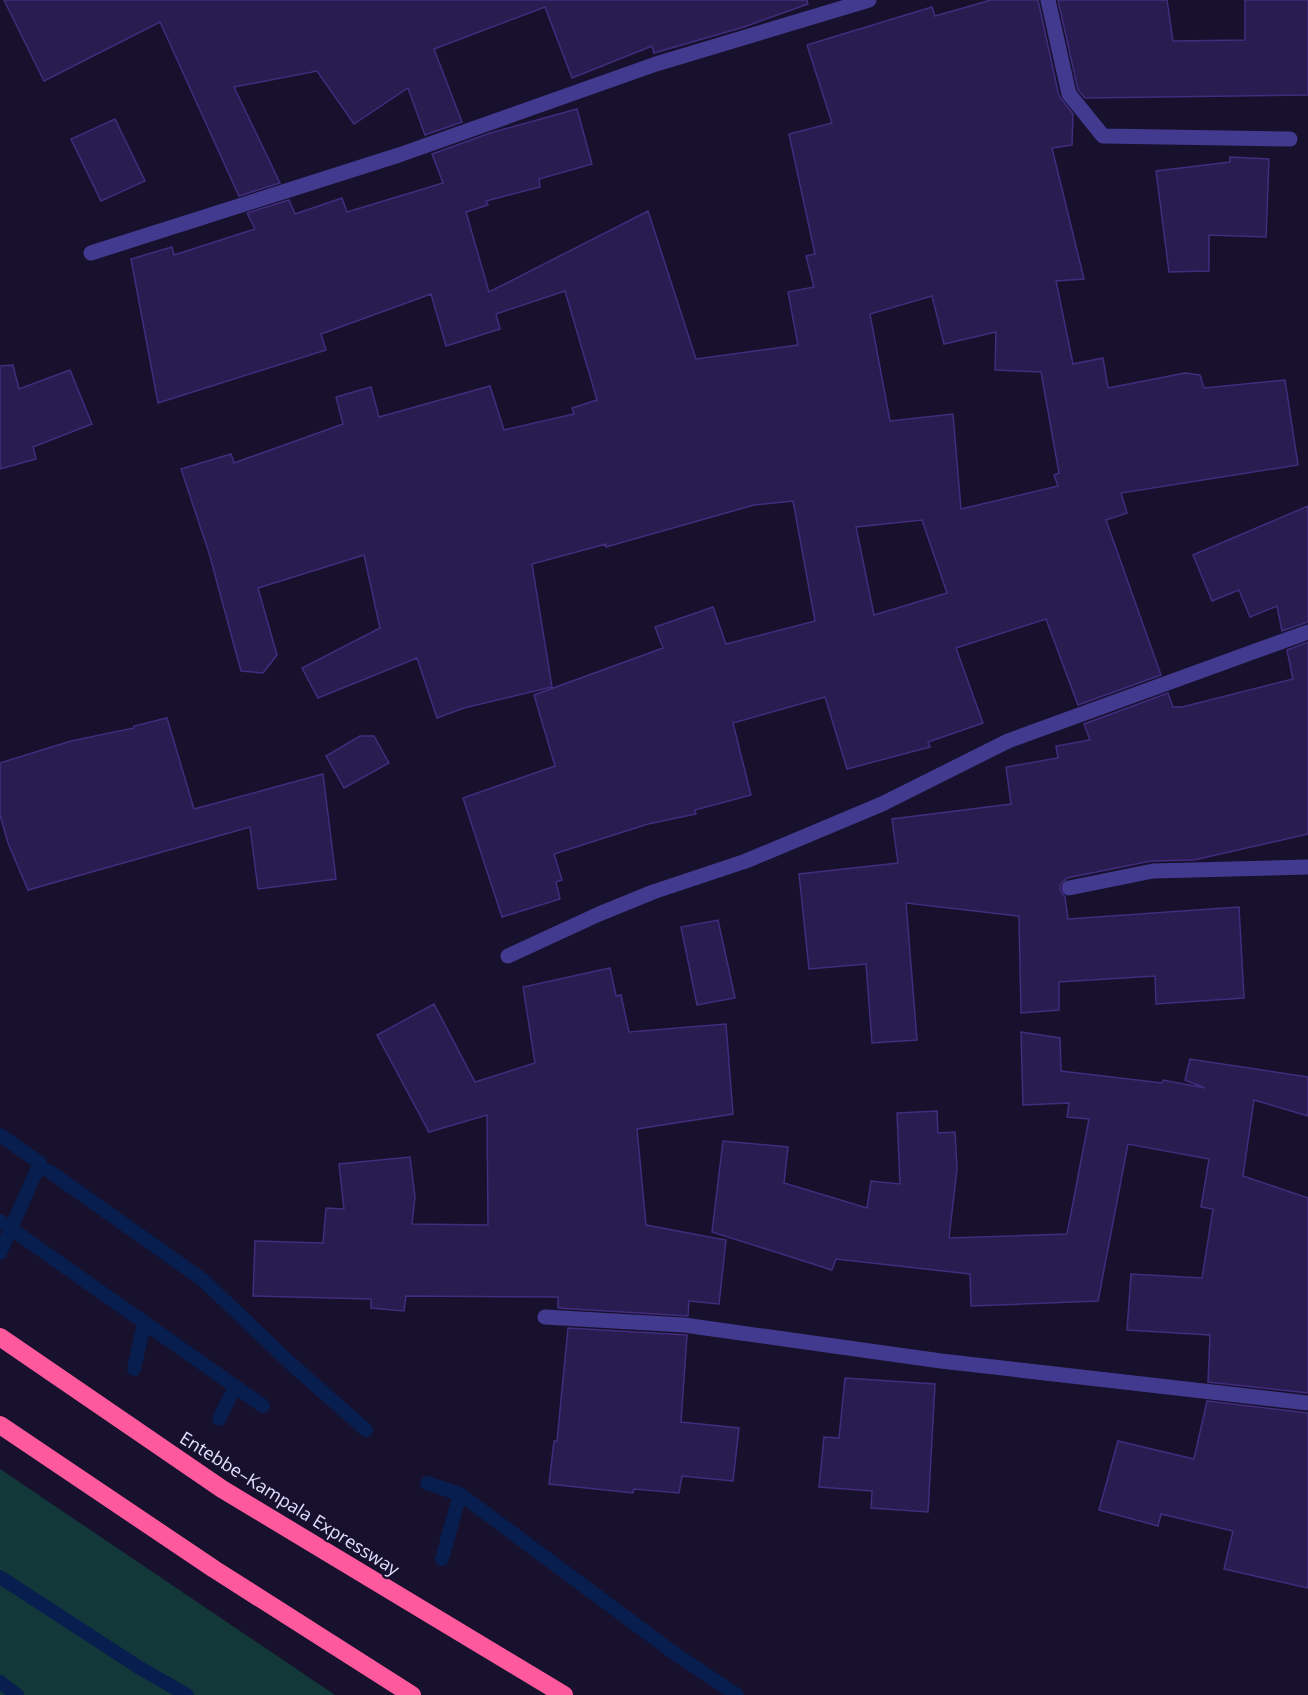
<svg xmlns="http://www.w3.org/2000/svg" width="1308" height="1695" viewBox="0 0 1308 1695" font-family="'Open Sans',sans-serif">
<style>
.green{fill:#133839}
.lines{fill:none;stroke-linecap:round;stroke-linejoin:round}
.stream{stroke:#081e4f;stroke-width:14}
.building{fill:#291c50;stroke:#412c7d;stroke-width:1.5;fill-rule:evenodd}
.minor{stroke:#423a8f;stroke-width:15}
.highway{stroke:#ff599e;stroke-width:18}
.labels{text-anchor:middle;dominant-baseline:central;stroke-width:5;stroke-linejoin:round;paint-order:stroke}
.street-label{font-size:18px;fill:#e4deff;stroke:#17112e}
</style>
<rect width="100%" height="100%" fill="#17112e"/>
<polygon class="green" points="0,1469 335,1695 0,1695"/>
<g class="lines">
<g class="stream">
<polyline points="0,1135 40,1163 0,1253"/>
<polyline points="49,1171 203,1280 289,1362 366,1430"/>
<polyline points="0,1221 263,1406"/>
<polyline points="134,1369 144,1324"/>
<polyline points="219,1419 235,1387"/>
<polyline points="427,1483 460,1494 674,1653 737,1695"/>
<polyline points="442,1559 460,1494"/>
<polyline points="0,1577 140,1668 187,1695"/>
<polyline points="0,1682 17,1695"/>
</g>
</g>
<g class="building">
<polygon points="4,0 807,0 808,4 744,27 654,53 652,46 572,78 545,7 434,49 462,122 425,135 408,88 354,124 317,71 234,87 280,183 239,196 160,22 44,81"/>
<path d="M991,0H1038L1059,96L1073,114L1072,145L1052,148L1084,279L1056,281L1073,364L1103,358L1108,388L1185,373L1200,375L1204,388L1285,380L1298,465L1121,493L1127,513L1106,520L1161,675L1078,705L1046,619L956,648L983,723L928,742L930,747L847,769L825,697L733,723L751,795L695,810L696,814L648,824L554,854L562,880L556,882L560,899L502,917L463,798L555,766L534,695L663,648L655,627L713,607L726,644L815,621L793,501L754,505L606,547V544L532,564L552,687L464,708L437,718L417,658L318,698L302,668L380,628L364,555L258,588L277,655L263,673L241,671L209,553L181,469L231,454L234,463L343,424L336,397L371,387L379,417L490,386L504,430L574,414L572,408L597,400L565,291L496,314L500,329L446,346L431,294L321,334L326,350L158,403L131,259L172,247L174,255L255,229L247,213L289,200L295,214L342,198L347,212L443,183L432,154L490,133L577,109L592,164L539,179L540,187L486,201L488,205L466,212L489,292L648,211L696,359L798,345L788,292L814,287L806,256L815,254L789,134L832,123L807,45L932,7L935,16ZM932,296L944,344L996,332L995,370L1041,372L1059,473L1054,475L1058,486L961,509L953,414L890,421L870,314ZM922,520L947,593L874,615L856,527Z"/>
<polygon points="1058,0 1167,0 1173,41 1245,40 1245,0 1308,0 1308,95 1085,98 1078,90"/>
<polygon points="115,119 145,181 101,201 71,139"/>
<polygon points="1230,157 1269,159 1266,237 1209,235 1209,271 1169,272 1156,171 1230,162"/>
<polygon points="13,365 19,389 70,370 92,424 33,447 36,459 0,469 0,366"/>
<polygon points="1308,506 1308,622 1282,631 1277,606 1250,617 1239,590 1212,601 1193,555"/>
<polygon points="1308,642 1308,834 1194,860 1151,861 1067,878 1060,885 1060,890 1065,897 1068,919 1239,907 1244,998 1156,1004 1155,976 1059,982 1059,1010 1021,1013 1019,916 906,903 917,1040 872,1043 866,964 809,969 799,874 898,863 892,819 1011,804 1006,767 1058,758 1056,746 1090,740 1084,724 1168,693 1173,707 1182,707 1293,679 1287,650"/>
<polygon points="167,718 194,809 323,774 336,879 258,889 250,827 28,890 8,843 0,815 0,763 71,741 134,728 134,726"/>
<polygon points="360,736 374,736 389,763 344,788 326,756"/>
<polygon points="718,920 735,998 697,1005 681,927"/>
<polygon points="610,968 616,996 621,995 629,1032 726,1024 733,1114 637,1129 646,1225 726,1240 719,1304 689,1301 688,1316 558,1308 558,1297 406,1296 404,1311 371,1308 371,1299 253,1296 255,1241 323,1243 326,1208 344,1209 339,1164 410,1157 415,1197 412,1224 488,1225 487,1115 429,1132 377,1035 434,1004 475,1082 535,1063 523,987"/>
<polygon points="1021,1032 1060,1038 1061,1071 1162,1083 1163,1080 1205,1088 1185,1080 1190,1059 1308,1077 1308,1116 1254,1100 1243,1176 1308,1198 1308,1393 1208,1382 1210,1335 1127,1330 1131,1274 1202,1278 1213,1209 1201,1207 1209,1159 1128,1144 1098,1301 971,1306 970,1274 836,1259 832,1270 712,1232 723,1141 788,1147 784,1183 867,1208 871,1181 900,1184 897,1113 937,1111 938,1133 955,1132 957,1169 949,1238 1067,1234 1089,1119 1067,1117 1069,1103 1023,1105"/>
<polygon points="568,1328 687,1335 681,1422 739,1428 733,1481 682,1476 679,1493 634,1489 633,1493 549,1484 554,1441 557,1441"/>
<polygon points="845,1378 935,1384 928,1512 871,1508 872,1491 819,1487 824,1437 839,1438"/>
<polygon points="1207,1401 1308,1413 1308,1588 1224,1569 1233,1531 1161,1514 1158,1526 1099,1510 1118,1441 1194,1459"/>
</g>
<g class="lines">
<g class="minor">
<polyline points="1048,0 1069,94 1103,136 1290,139"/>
<polyline points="91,253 399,155 656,64 869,0"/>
<polyline points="1069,888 1153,871 1308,867"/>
<polyline points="508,956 599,914 653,892 746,861 882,804 1008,741 1308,632"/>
<polyline points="545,1317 684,1325 941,1361 1308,1403"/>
</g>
<g class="highway">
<polyline points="0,1337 222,1489 564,1695"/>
<polyline points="0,1425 214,1569 412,1695"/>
</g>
</g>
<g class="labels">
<g class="street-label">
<text transform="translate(290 1503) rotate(32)">Entebbe–Kampala Expressway</text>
</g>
</g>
</svg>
